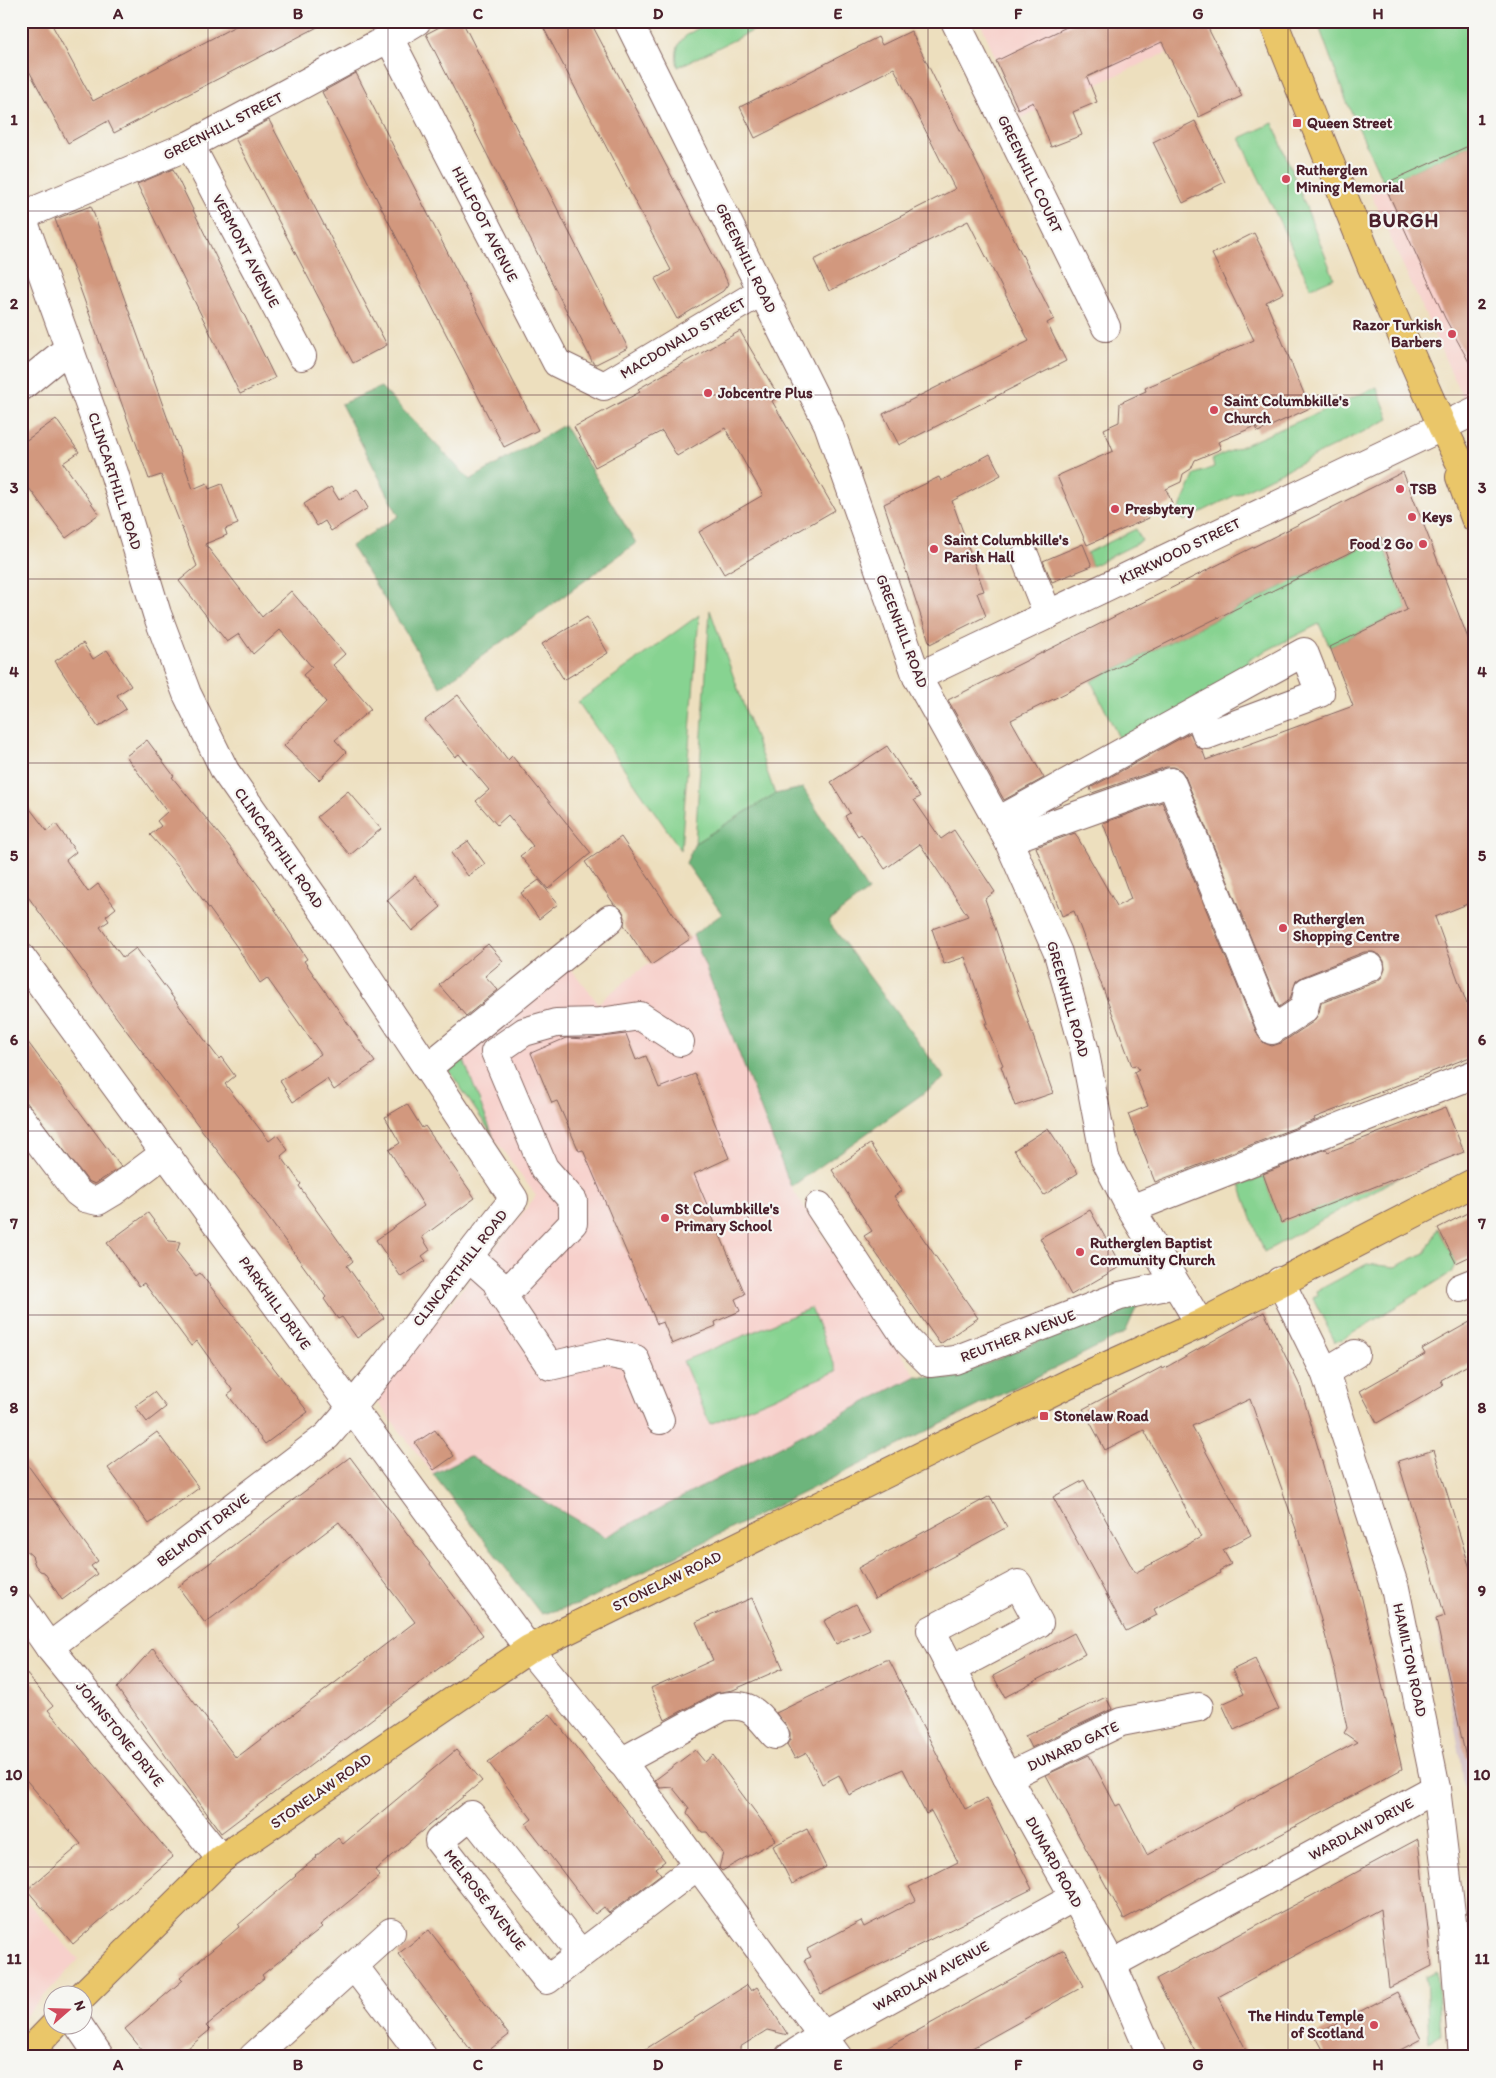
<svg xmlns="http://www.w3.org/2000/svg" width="1496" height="2078" viewBox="0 0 1496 2078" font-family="Itim,sans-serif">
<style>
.built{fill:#f7d0cb}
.industrial{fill:#d2bec2}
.green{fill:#87d391;stroke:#68795e}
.forest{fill:#6db57b;stroke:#5c6a53}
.building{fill:#d2987e}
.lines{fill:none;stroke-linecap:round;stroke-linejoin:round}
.minor-casing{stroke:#83625e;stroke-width:30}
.major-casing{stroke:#83625e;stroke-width:30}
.minor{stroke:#fff;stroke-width:28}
.major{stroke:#eac669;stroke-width:28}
.grid{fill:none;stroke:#4a1f2b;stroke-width:1;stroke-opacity:0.55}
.poi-dot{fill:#d1495b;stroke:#f6f6f2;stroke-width:2}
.labels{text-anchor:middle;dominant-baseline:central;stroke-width:4.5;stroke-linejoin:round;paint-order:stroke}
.poi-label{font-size:15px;font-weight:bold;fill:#4a1f2b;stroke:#f6f6f2;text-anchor:start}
.street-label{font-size:15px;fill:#4a1f2b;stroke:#f6f6f2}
.district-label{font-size:20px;font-weight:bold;letter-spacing:1px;fill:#4a1f2b;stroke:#f6f6f2}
.neatline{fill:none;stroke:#4a1f2b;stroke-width:2}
.grid-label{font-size:16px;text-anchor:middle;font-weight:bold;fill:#4a1f2b}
</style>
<rect width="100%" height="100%" fill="#f6f6f2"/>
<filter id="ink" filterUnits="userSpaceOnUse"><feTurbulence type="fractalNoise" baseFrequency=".02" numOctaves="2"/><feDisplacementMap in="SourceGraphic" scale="10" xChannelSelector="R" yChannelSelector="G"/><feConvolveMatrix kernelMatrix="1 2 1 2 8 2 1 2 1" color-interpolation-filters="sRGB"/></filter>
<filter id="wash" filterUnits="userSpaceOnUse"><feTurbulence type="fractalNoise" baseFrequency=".0096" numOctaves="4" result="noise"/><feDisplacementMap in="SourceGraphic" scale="20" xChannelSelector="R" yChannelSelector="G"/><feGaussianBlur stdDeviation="1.12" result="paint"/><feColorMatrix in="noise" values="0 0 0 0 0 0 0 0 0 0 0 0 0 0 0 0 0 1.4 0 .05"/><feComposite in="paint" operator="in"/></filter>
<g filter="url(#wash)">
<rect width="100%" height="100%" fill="#eddfbe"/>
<g class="built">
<polygon points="980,21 1228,21 1229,25 1021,118"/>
<polygon points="1475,143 1475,425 1368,188 1385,184"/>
<polygon points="693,935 791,1187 916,1376 605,1537 469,1456 433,1474 375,1399 536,1196 481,1120 442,1060 564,960 598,1003 637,972"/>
<polygon points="21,1895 78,1959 21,2021"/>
</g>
<polygon class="industrial" points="1475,1608 1475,1885 1461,1761 1436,1621"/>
<g class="green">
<path d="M711,21H773L678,67C671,36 691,34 711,21Z"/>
<polygon points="1317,21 1475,21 1475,143 1384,184 1346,100"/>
<polygon points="1273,123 1334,278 1311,288 1240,138"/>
<polygon points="1377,387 1389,419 1183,521 1178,512 1195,474 1214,467 1212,459"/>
<polygon points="1136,529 1142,541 1092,566 1087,553"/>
<polygon points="1378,539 1381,539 1407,609 1330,647 1319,624 1248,660 1253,672 1121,742 1091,681"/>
<polygon points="710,610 775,794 695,843"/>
<polygon points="699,615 681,850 578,702"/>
<polygon points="463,1058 493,1136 449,1070"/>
<polygon points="1264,1177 1281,1222 1399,1177 1264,1252 1240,1185"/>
<polygon points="1438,1228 1456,1263 1451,1273 1345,1338 1335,1342 1313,1298 1318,1295 1317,1291 1367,1264 1395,1267 1426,1252"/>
<polygon points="811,1308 837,1371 710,1424 683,1361"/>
<polygon points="1437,1972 1441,2036 1429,2043 1426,1977"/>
</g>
<g class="forest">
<polygon points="381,387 470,480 564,425 636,543 440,687 351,546 399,516 341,404"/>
<polygon points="803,788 868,891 828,921 945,1078 791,1187 693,935 722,914 686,863 695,843 775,794"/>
<polygon points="1125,1304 1137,1306 1125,1333 577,1605 541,1614 433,1474 469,1456 605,1537 916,1376 951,1379"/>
</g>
<g id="blocks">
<g class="building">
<polygon points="21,21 50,21 93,101 245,21 329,21 114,133 108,121 68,143 21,56"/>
<polygon points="451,21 462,21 628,348 596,364 593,363 426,34"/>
<polygon points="540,21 590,21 726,279 728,284 723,291 677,319 655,279 671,270"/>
<polygon points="1079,21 1207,21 1205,22 1242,96 1199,117 1162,42 1087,77 1097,102 1073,112 1082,135 1051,147 1033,102 1018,109 996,61"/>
<polygon points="911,31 1054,319 1047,323 1066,361 899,445 883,414 1029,341 968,221 829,291 814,260 955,189 894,68 755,138 740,107 878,37 882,45"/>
<polygon points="356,73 538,430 504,447 322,92"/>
<polygon points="269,120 387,345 353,363 235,138"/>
<polygon points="1195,121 1225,182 1183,203 1153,142"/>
<polygon points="1475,143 1475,373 1445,318 1384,184"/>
<polygon points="173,169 275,378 240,394 137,184"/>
<polygon points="91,206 193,489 207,483 209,489 222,484 238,524 225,529 227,535 205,544 262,617 291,591 345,654 333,665 371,709 335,740 346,752 319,780 284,746 326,702 303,675 312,667 280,630 253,654 239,634 227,642 179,581 197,566 161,475 149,479 55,219"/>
<polygon points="1254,233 1284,293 1266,302 1310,408 1258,432 1256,426 1218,442 1221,449 1195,460 1191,469 1183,474 1181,482 1166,489 1172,503 1148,514 1149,518 1087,545 1057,476 1113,451 1104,429 1119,422 1120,403 1146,391 1145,388 1254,340 1212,254"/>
<polygon points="740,331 779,397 772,401 835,510 724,574 699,532 763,495 725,428 677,456 662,431 595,467 574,427 640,392 638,389"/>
<polygon points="56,419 79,452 63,463 99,514 66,538 29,488 21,494 21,444"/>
<polygon points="990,454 1001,475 952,501 984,591 977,593 986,616 930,644 884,504 939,477 941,481"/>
<polygon points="1403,472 1475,656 1475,901 1435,917 1475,1026 1475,1055 1314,1118 1315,1120 1155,1182 1128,1114 1148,1106 1134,1072 1139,1069 1136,1065 1132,1066 1074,911 1062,916 1036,847 1075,833 1117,906 1131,899 1103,823 1162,802 1258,1036 1264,1043 1272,1046 1281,1043 1313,1022 1319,1013 1321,1003 1376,982 1382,977 1385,969 1384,961 1380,955 1373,952 1364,952 1302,977 1296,981 1290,999 1279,1007 1185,776 1181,770 1174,767 1166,767 1092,793 1090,788 1190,733 1197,747 1202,749 1206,760 1353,706 1330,647 1407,610 1381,537 1011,720 1044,778 1004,800 948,700"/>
<polygon points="331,487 339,500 357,489 368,508 331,531 325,521 317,526 304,504"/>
<polygon points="1083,544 1092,566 1052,582 1043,561"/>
<polygon points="587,617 608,653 564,680 542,644"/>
<polygon points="83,643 93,659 107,650 131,686 117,695 126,709 98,727 55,661"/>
<polygon points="458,695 508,760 512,756 591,853 548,889 520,856 533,846 508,815 497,825 476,801 489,790 459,754 455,757 425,720"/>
<polygon points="147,740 174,776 172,777 233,851 268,899 307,959 304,961 375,1062 334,1090 327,1079 293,1102 280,1081 321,1054 267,978 260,983 237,947 179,867 150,835 161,826 157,821 167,812 126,756"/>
<polygon points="887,746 920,797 914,800 941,839 954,830 995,892 985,899 1053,1093 1015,1106 1001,1066 1003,1065 985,1023 988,1023 965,957 944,964 932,929 968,916 920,844 885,869 861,834 858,836 845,816 850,813 831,782"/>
<polygon points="348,791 381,829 350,855 317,817"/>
<polygon points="21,797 47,831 56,824 76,852 66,860 88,892 98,884 116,908 106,916 109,921 100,927 123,958 136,948 219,1059 221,1057 235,1076 225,1084 269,1141 277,1135 288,1150 281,1156 301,1184 299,1186 353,1261 347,1266 384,1318 357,1338 342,1317 338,1319 324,1299 326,1297 264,1212 113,1013 26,894 21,894"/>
<polygon points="621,837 690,939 651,965 624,925 625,917 622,910 614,904 585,862"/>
<polygon points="468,841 485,864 468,876 451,853"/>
<polygon points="415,876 441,907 412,931 387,900"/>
<polygon points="539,880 558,904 539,919 521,893"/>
<polygon points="488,944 503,961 485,976 498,990 466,1016 439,985"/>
<polygon points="21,1033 121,1167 95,1184 88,1181 21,1095"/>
<polygon points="626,1034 636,1060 646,1056 659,1088 695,1074 729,1158 694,1174 745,1294 735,1299 740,1311 715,1322 716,1326 672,1344 663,1322 657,1324 583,1150 579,1151 557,1101 552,1103 531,1053 566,1038 586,1039"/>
<polygon points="407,1104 422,1128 425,1126 475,1198 422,1237 430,1250 422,1256 426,1261 401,1277 376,1240 424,1206 389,1150 400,1143 385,1117"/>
<polygon points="1446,1107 1464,1152 1281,1223 1263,1174 1326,1149 1328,1152"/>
<polygon points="1048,1128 1078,1173 1044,1195 1014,1150"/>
<polygon points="870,1144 902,1191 894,1196 978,1318 940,1344 864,1236 872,1231 832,1170"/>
<polygon points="1475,1209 1475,1254 1456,1263 1438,1228"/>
<polygon points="1090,1210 1121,1266 1071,1295 1040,1238"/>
<polygon points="148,1213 169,1241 180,1242 177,1252 196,1276 200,1273 308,1412 265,1444 228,1395 233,1391 197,1341 191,1346 144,1283 139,1286 107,1243"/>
<polygon points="1264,1312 1300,1386 1362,1599 1402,1769 1124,1919 1046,1775 1089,1755 1116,1806 1120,1804 1147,1855 1357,1742 1344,1733 1347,1728 1335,1671 1296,1529 1250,1399 1192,1426 1251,1535 1223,1550 1231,1564 1219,1571 1220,1573 1154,1609 1157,1615 1126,1631 1053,1497 1084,1480 1135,1573 1201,1537 1144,1430 1105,1450 1083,1409 1162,1367 1163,1369"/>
<polygon points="1475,1319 1475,1361 1441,1380 1443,1385 1377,1423 1360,1391 1425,1354 1422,1349"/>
<polygon points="154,1392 166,1407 147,1422 135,1406"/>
<polygon points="435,1430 454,1456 434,1470 415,1443"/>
<polygon points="157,1432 199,1488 149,1524 108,1468"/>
<polygon points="1434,1450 1475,1585 1475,1757 1466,1758 1436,1619 1445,1616 1398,1461"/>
<polygon points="21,1456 98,1561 91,1566 97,1574 62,1600 44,1572 40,1571 35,1565 32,1556 21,1546"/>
<polygon points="350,1457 483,1635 221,1833 117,1688 153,1648 236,1758 415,1622 339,1522 205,1623 178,1587"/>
<polygon points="990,1496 1007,1527 875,1599 858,1568"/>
<polygon points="752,1598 783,1668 733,1690 715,1693 665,1720 651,1688 713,1660 696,1622"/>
<polygon points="856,1604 870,1629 836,1644 824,1621"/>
<polygon points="1074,1633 1085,1654 1005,1697 993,1676"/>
<polygon points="1255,1659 1279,1709 1234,1730 1222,1704 1244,1694 1232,1670"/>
<polygon points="886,1660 889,1660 965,1809 987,1798 1032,1889 821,1994 804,1960 811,1957 807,1949 861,1921 864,1927 916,1900 909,1887 958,1862 931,1811 926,1814 903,1769 849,1795 839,1775 822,1784 807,1753 795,1759 787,1744 790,1740 790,1732 776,1713"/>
<polygon points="21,1667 53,1706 48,1710 173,1857 73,1944 27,1890 81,1844 21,1774"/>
<polygon points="1106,1697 1112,1709 1031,1748 1025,1736"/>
<polygon points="550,1714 665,1861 656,1868 661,1874 609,1913 604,1907 595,1914 526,1824 532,1819 488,1762"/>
<polygon points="456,1750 482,1781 375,1870 380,1876 320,1925 322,1927 262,1975 264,1978 206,2026 210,2030 177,2057 148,2057 125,2029 183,1980 180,1977 239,1927 238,1925 296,1876 295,1875 317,1857 316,1856 338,1838 343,1844"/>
<polygon points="695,1750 705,1762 713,1755 776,1840 722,1871 719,1868 723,1853 707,1832 702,1832 687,1813 689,1808 672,1787 660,1788 655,1780"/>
<polygon points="807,1829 826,1867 792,1884 773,1846"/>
<polygon points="1418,1839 1432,1966 1389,1988 1380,1909 1218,1997 1250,2057 1198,2057 1156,1979"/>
<polygon points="429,1930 509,2035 480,2057 476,2057 398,1954"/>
<polygon points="1064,1950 1084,1986 956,2057 870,2057"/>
<polygon points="747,1985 751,1991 757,1987 788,2035 767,2030 740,2047 740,2051 732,2057 633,2057"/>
<polygon points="1397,1992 1421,2039 1387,2057 1327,2057 1315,2035"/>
</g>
</g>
</g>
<g filter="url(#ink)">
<use href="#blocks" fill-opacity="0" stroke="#83625e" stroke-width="1"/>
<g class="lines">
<g class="minor-casing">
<g id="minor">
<polyline points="628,21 828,424 917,677 1008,840 1058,953 1084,1048 1105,1159 1131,1209 1200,1324"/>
<polyline points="955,21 1106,327"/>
<polyline points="389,38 557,363 604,386 762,291"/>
<polyline points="190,145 302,356"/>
<path d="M21,214L114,473L157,614L187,694L225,771L322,909L514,1199C450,1277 393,1361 327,1436L49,1647"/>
<polyline points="22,216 190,145 389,38 417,21"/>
<polyline points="21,387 69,348"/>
<polyline points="1025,557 1048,615"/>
<polyline points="917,677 1475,411"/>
<polyline points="998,821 1304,652 1320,693 1207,735 1198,711"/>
<polyline points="1008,840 1171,782 1272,1030 1304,1009 1308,991 1370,967"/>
<polyline points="21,957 529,1649 625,1766 838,2057"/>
<polyline points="427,1068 610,919"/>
<polyline points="21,1118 77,1192 85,1198 98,1201 113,1192 165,1153"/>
<polyline points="819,1206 908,1341 930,1363 955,1360 1120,1296 1175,1284"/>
<polyline points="1131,1209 1475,1074"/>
<polyline points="468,1256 496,1281 503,1296"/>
<polyline points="1280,1281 1325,1372 1395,1588 1436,1788 1453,1930 1463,2057"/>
<polyline points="1460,1288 1475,1282"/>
<polyline points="1325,1372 1355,1354"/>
<polyline points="660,1420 635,1359 606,1353 550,1366 503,1296 573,1223 573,1201 544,1168 495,1052 524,1032 556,1023 600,1022 640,1016 680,1042"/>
<polyline points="21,1607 49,1647 221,1859"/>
<polyline points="952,1669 1039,1623 1018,1584 931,1630 1007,1777 1112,1964 1152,2057"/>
<path d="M621,1762L722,1707C752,1701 757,1715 775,1735"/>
<polyline points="1007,1777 1121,1722 1199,1707"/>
<polyline points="581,1954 471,1815 439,1841 547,1980 697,1866"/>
<polyline points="1112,1964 1436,1788"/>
<polyline points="354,1966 423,2057"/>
<polyline points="79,2026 100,2057"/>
<polyline points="253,2057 391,1932"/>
<polyline points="789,2057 822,2036 1074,1897"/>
</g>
</g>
<g class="major-casing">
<g id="major">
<polyline points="1273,21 1371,265 1442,426 1475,493"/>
<polyline points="1460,477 1475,518"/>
<polyline points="82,1996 221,1859 529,1649 1076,1380 1200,1324 1475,1182"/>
<polyline points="24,2057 54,2026"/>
</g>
</g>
<use href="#minor" class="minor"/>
<use href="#major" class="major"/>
</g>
</g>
<path class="grid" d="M208,21V2057M388,21V2057M568,21V2057M748,21V2057M928,21V2057M1108,21V2057M1288,21V2057M21,211H1475M21,395H1475M21,579H1475M21,763H1475M21,947H1475M21,1131H1475M21,1315H1475M21,1499H1475M21,1683H1475M21,1867H1475"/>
<g class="poi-dot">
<rect x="1292" y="118" width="10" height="10" rx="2.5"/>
<circle cx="1286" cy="179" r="5"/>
<circle cx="1452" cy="334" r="5"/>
<circle cx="708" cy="393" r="5"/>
<circle cx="1214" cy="410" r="5"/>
<circle cx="1400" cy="489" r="5"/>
<circle cx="1115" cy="509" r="5"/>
<circle cx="1412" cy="517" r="5"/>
<circle cx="1423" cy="544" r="5"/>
<circle cx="934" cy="549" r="5"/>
<circle cx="1283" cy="928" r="5"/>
<circle cx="665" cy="1218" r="5"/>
<circle cx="1080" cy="1252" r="5"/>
<rect x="1039" y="1411" width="10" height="10" rx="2.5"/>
<circle cx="1374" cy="2025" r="5"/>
</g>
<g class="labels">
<g class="poi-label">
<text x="1307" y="123">Queen Street</text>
<text x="1296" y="170">Rutherglen<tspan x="1296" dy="17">Mining Memorial</tspan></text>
<text x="1442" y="325" text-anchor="end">Razor Turkish<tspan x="1442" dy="17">Barbers</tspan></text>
<text x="718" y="393">Jobcentre Plus</text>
<text x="1224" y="401">Saint Columbkille's<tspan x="1224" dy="17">Church</tspan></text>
<text x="1410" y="489">TSB</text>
<text x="1125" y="509">Presbytery</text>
<text x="1422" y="517">Keys</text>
<text x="944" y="540">Saint Columbkille's<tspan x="944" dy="17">Parish Hall</tspan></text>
<text x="1413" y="544" text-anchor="end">Food 2 Go</text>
<text x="1293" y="919">Rutherglen<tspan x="1293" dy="17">Shopping Centre</tspan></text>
<text x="675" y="1209">St Columbkille's<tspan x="675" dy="17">Primary School</tspan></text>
<text x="1090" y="1243">Rutherglen Baptist<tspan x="1090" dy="17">Community Church</tspan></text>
<text x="1054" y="1416">Stonelaw Road</text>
<text x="1364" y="2016" text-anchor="end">The Hindu Temple<tspan x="1364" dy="17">of Scotland</tspan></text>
</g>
<g class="street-label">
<text transform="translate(223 126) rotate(-27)">GREENHILL STREET</text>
<text transform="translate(1030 174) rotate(64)">GREENHILL COURT</text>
<text transform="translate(485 224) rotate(63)">HILLFOOT AVENUE</text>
<text transform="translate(246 251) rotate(62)">VERMONT AVENUE</text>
<text transform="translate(746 258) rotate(64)">GREENHILL ROAD</text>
<text transform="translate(683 338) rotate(-31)">MACDONALD STREET</text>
<text transform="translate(115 481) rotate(72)">CLINCARTHILL ROAD</text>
<text transform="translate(1180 551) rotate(-26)">KIRKWOOD STREET</text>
<text transform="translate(902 631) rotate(69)">GREENHILL ROAD</text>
<text transform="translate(279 848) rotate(55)">CLINCARTHILL ROAD</text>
<text transform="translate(1068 999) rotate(74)">GREENHILL ROAD</text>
<text transform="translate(460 1268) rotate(-52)">CLINCARTHILL ROAD</text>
<text transform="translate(275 1303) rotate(54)">PARKHILL DRIVE</text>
<text transform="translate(1018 1336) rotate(-21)">REUTHER AVENUE</text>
<text transform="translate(203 1530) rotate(-37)">BELMONT DRIVE</text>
<text transform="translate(667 1581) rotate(-26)">STONELAW ROAD</text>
<text transform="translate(1410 1660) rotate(78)">HAMILTON ROAD</text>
<text transform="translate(120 1734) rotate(51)">JOHNSTONE DRIVE</text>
<text transform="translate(1073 1746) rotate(-25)">DUNARD GATE</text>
<text transform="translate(321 1791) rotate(-35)">STONELAW ROAD</text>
<text transform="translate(1361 1829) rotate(-28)">WARDLAW DRIVE</text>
<text transform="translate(1054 1862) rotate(61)">DUNARD ROAD</text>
<text transform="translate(485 1900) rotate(52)">MELROSE AVENUE</text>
<text transform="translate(931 1976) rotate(-29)">WARDLAW AVENUE</text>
</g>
<g class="district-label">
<text x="1404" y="220">BURGH</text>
</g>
</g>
<rect width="1496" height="2078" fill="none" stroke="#f6f6f2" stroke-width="55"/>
<g transform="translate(68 2010) rotate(70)"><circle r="24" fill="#f6f6f2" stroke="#b1a0a2"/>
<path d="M0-4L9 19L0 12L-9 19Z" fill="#d1495b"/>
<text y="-8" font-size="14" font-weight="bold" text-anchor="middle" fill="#4a1f2b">N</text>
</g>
<rect x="28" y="28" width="1440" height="2022" class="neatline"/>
<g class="grid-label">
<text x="118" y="19">A</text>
<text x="298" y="19">B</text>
<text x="478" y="19">C</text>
<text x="658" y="19">D</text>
<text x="838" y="19">E</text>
<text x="1018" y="19">F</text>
<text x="1198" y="19">G</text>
<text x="1378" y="19">H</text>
<text x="14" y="125">1</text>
<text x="1482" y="125">1</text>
<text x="14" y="309">2</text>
<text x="1482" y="309">2</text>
<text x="14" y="493">3</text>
<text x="1482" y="493">3</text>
<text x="14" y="677">4</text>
<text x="1482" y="677">4</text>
<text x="14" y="861">5</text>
<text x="1482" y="861">5</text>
<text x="14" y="1045">6</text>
<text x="1482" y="1045">6</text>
<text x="14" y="1229">7</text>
<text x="1482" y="1229">7</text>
<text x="14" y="1413">8</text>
<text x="1482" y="1413">8</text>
<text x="14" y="1596">9</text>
<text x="1482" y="1596">9</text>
<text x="14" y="1780">10</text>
<text x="1482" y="1780">10</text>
<text x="14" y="1964">11</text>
<text x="1482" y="1964">11</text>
<text x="118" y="2070">A</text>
<text x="298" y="2070">B</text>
<text x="478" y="2070">C</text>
<text x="658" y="2070">D</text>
<text x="838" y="2070">E</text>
<text x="1018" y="2070">F</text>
<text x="1198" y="2070">G</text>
<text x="1378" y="2070">H</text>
</g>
</svg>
